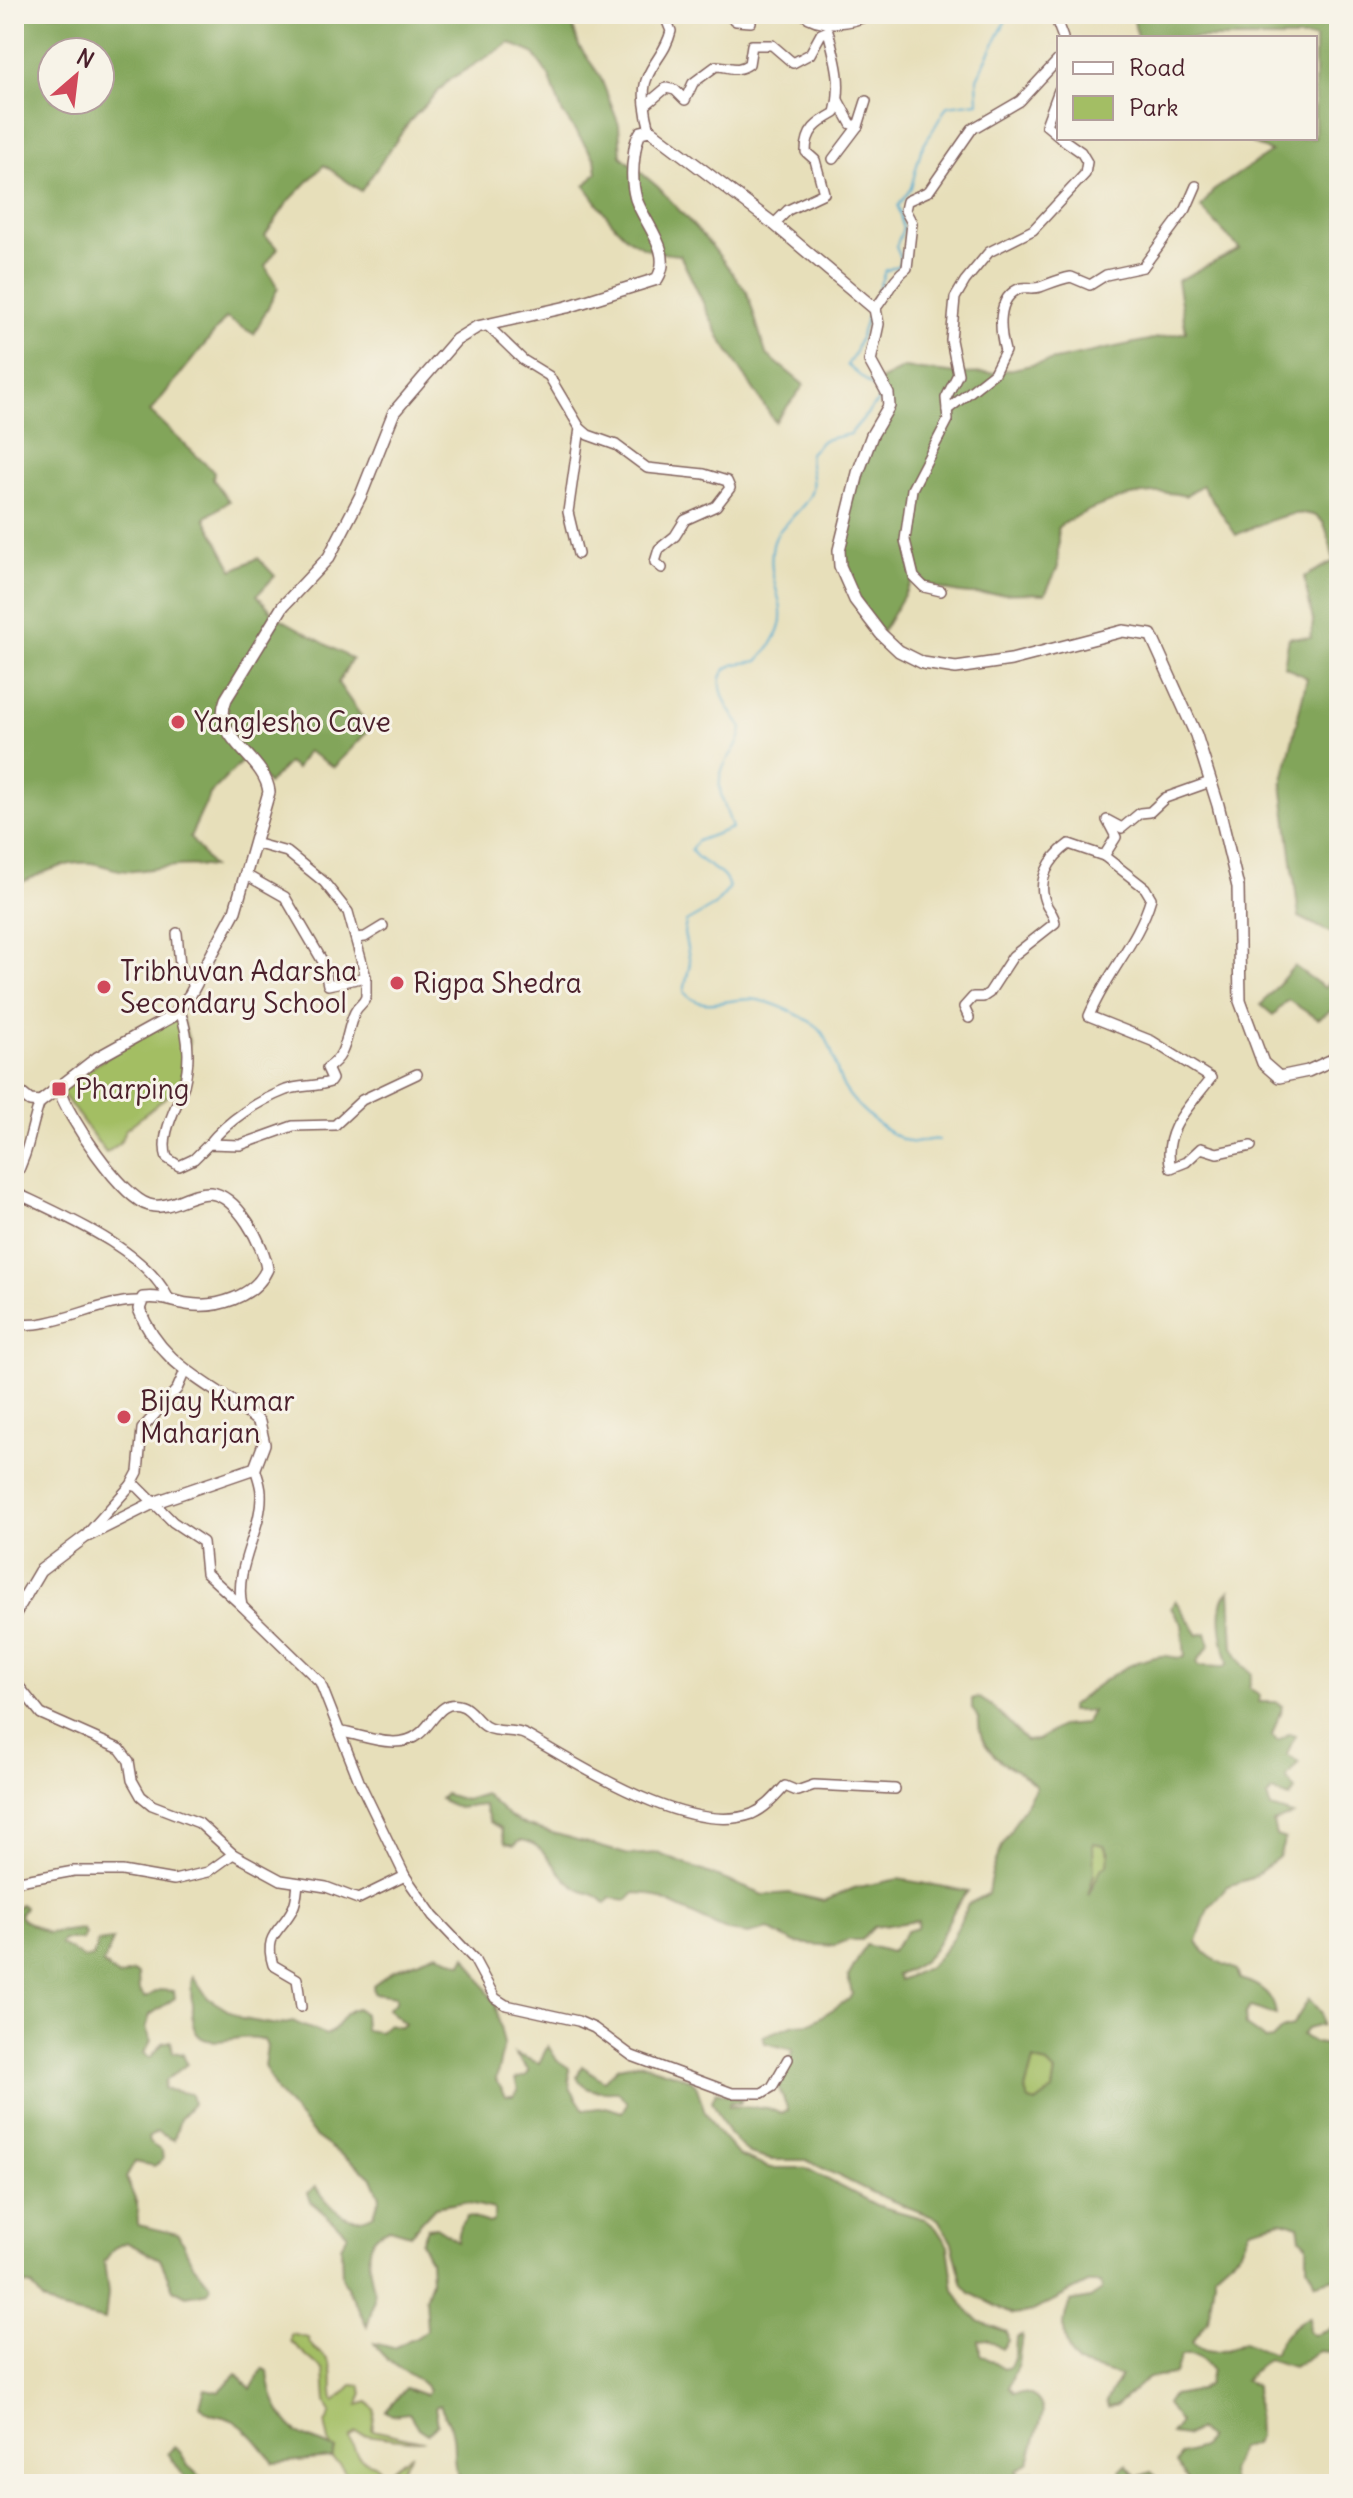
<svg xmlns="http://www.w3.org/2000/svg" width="1353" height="2498" viewBox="0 0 1353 2498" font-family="Delius,sans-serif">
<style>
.green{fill:#a3be64;stroke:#766e48;stroke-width:2}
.forest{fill:#82a55a;stroke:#666242;stroke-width:2;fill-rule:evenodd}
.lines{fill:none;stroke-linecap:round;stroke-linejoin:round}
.stream{stroke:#50a9cd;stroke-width:2}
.minor-casing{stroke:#81625d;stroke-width:12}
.major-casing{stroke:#81625d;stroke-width:14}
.minor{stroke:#fff;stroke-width:9}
.major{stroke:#fff;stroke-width:11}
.poi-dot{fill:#d1495b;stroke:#f7f3e8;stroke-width:3}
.labels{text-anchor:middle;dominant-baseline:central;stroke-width:6;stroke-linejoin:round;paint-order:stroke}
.poi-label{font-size:28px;fill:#4a1f2b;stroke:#f7f3e8;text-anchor:start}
</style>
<rect width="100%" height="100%" fill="#f7f3e8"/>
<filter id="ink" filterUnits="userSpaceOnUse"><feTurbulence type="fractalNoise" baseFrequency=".0125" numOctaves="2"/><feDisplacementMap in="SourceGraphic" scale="16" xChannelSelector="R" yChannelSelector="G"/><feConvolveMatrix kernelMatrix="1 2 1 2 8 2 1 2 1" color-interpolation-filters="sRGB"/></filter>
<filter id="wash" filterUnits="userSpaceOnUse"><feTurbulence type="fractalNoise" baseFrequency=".006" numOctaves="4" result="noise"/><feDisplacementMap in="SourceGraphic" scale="32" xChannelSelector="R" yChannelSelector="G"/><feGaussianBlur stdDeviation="1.8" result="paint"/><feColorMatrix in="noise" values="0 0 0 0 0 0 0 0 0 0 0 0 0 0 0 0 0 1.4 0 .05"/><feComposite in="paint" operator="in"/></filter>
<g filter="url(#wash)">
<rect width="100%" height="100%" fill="#e7dfba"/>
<g class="green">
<polygon points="179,1009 189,1041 180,1086 125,1130 120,1143 106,1153 59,1089"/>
<polygon points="1093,1843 1104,1845 1110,1859 1088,1896 1094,1875 1091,1847"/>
<polygon points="1033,2060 1047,2064 1055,2072 1052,2091 1036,2103 1028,2099 1025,2090"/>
<path d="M291,2334L308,2338C311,2351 322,2351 329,2362C336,2373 330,2389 335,2402L353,2384L360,2385L363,2393L358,2405L368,2402L375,2410L372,2430L422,2441C419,2442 363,2435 356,2433L350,2438C357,2456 355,2458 375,2464L384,2475L412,2453L397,2476L398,2484L349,2482L341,2465L332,2458L335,2450L330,2446L325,2423L331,2413L326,2402L324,2371L290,2341Z"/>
</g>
<g class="forest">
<path d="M14,14H569L579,46L600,76L619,125L621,156L658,187L711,245L747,292L766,354L804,385L775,422L720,338L680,255C625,252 615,225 585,186L597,172L595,159L562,112L549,76L533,53L510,43L449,80L410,121L361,191L324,165L288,202L265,236L278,248L265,266L278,288L254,334L226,318L150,412L214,472L213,479L229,501L205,518L233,570L258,558L275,576L257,595L276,616L352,659L338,683L370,729L334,767L307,751L296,769L288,763L268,784L247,756L210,794L190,837L212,867C184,863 161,868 134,871C120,873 105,865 91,863C63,861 38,875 14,886ZM52,52H100V100H52Z"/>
<path d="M1133,14H1339V937L1299,917L1282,784L1307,678L1284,666L1289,637L1311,638L1313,621L1304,577L1334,561C1331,550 1329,534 1324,524C1310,498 1254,527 1236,535L1202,485L1185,496C1145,485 1093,505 1058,527V567L1045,594C991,590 966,604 914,578L881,634C870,618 848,596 844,577C831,525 868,453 889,406L880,380L904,368L958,374L994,373L1186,332L1177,281L1240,249L1201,208L1213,191L1271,152L1241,138H1315V38H1137Z"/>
<polygon points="1294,966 1325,988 1339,966 1339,1006 1318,1019 1288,1000 1273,1015 1261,1005"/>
<path d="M1230,1590L1233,1647L1243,1665L1252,1673L1249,1688L1260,1695L1259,1702H1275L1282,1706L1272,1736L1278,1741L1289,1733L1295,1735L1287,1755L1299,1762L1286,1778L1295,1790L1290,1798L1272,1792L1267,1797L1271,1808L1293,1815L1273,1823L1276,1836L1285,1839L1279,1857L1252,1878L1228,1886L1208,1908L1197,1941C1204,1958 1222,1963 1237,1970L1240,1979C1259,1984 1274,1995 1276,2015L1250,2007L1245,2013L1246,2026L1266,2040L1272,2039L1282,2029L1292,2026L1309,1999L1321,2013L1322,2025L1307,2029L1302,2035L1314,2043L1339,2046V2277L1316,2283L1307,2266V2244L1301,2238L1299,2226L1281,2221L1250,2229L1241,2250L1215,2273L1208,2321L1192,2342C1208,2359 1227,2351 1244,2342L1273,2354C1280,2340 1294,2321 1310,2318L1308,2331L1313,2335L1339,2325V2361L1329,2352L1319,2351L1293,2367L1267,2359L1244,2380L1256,2386L1258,2436L1254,2444L1239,2448L1230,2472L1232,2484H1191L1176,2464L1181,2454L1202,2448L1207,2438L1198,2430L1185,2436L1171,2434L1180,2422L1167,2404L1173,2395L1200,2390L1208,2384L1211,2370C1203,2359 1195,2352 1181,2356L1175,2374L1149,2377L1117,2405L1108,2407L1106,2401L1121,2376L1077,2364C1063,2345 1060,2324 1070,2302L1090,2298L1102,2290L1101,2283H1088L1029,2313L1013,2315L970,2293L963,2285L952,2243L938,2219L873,2193L806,2160H772L749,2154L729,2134L712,2101L716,2092L742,2099L740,2103L730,2102L729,2106L768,2108L781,2114L788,2111L779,2088L793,2050L765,2043L763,2036L795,2024L811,2023L849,1999L852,1994L848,1977L866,1945L891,1952L907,1931L917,1928L918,1921L874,1927L862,1940H848L834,1946L795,1943L768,1929L748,1934L728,1931L649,1894L635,1893L628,1900L611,1898L606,1904C593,1890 587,1896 574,1886C555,1873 546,1843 521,1840L514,1845L505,1843L501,1828L490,1822L484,1805L458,1808L440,1799L445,1794L465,1800L485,1794L508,1816L525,1825L629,1855L657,1853L764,1895L789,1893L824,1901L854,1888L898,1879L968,1891C938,1924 947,1958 897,1975L900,1980L927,1968L937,1959L952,1939L968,1904L988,1894C993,1851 1016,1823 1036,1787C1029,1771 976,1762 979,1718L972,1709V1699L978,1697L992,1706L1026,1741L1037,1740L1061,1726L1085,1724L1092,1711H1070V1707C1096,1686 1125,1661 1160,1656C1169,1654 1175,1660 1185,1657L1182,1624L1171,1608L1175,1600L1198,1635L1206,1633L1210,1645L1197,1661L1199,1666L1225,1667L1228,1663C1223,1644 1213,1604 1230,1590ZM1093,1843L1104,1845L1109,1853L1108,1865L1101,1869L1088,1896L1094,1873ZM1033,2060L1047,2064L1055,2072L1052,2091L1036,2103L1028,2099L1025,2090Z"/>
<polygon points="21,1904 25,1907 20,1915 23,1920 48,1933 82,1929 85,1934 82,1940 63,1940 60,1944 84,1958 93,1957 98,1942 113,1940 103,1964 119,1977 132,1972 138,1974 139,1991 145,1998 159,1990 174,1991 175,1998 150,2015 146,2028 151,2041 144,2053 150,2058 163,2043 171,2041 173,2052 183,2054 187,2064 165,2081 164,2089 191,2094 193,2104 180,2118 174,2140 157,2132 148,2138 149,2143 162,2151 163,2160 154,2166 135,2162 126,2178 137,2204 138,2225 178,2234 192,2263 211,2286 208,2292 186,2296 173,2289 160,2259 126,2242 114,2248 104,2262 108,2293 105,2320 58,2309 43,2300 32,2286 22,2284 14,2288 14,1911"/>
<path d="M437,1953L462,1964L466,1956L495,2004L504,2044L496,2080L506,2096H514L518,2090L515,2079L526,2076L529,2071L515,2054L539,2063L548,2046L557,2060L569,2068L570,2088L584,2110L606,2107L622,2112L627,2103L618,2091C603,2091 584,2094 577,2077L582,2066L604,2081L618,2067L639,2063L690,2079L696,2085L705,2112L717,2131L739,2156L770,2168H806L876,2205L925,2219L936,2228L948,2246L954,2289L963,2305L978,2321L1007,2332L1008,2341L1002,2349L987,2339L979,2340L980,2354L1004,2369L1010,2367L1015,2356L1016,2337L1022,2335L1018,2363L1009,2387L1014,2393C1029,2392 1041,2397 1043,2413L1029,2462L1016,2471L1020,2475L1034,2471L1041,2484H467C449,2470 456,2456 453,2436C452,2426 444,2414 440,2405L435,2407L438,2424L427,2434L418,2428L409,2413L392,2415L386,2411L406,2388L426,2395L429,2391C421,2375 388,2369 374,2343L393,2348L416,2338L427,2330L425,2299L431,2280L430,2260L421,2242L427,2228L436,2227L458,2241L460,2226L467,2216L489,2223L494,2221V2209L464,2202L435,2207L410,2234L390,2228C354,2240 374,2274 374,2296C374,2302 369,2322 367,2326L342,2277L341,2247L348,2234L311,2202L308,2193L315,2186C330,2206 347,2230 374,2214L380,2196L371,2176L316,2137L277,2092L264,2066L267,2046L264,2040C237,2028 189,2065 192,2007C192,1997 189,1984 193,1976L208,1998L242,2019L278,2025L294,2022L326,2035C340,2030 339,2012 357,2008L364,2014L365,2030L379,2032L388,2024L401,2027L405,2024L387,2009L396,2002V1996L374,1993L373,1985L394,1970Z"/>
<path d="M263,2369L268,2371C269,2393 282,2427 305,2437C315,2442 325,2443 335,2450L332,2458L274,2463C261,2447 252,2432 234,2421C222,2414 209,2418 200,2405L205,2389L219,2392L236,2374L251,2389Z"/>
<polygon points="174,2447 181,2453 188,2466 209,2484 189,2484 168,2453"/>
<polygon points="1126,2464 1137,2477 1151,2472 1156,2476 1152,2484 1122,2481 1120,2470"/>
</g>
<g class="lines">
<g class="stream">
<polyline points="875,298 885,271 899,265 900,256 896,247 903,228 898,206 911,188 921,150 947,106 978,102 977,78 1009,14"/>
<path d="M867,317L854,355L847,365L877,390L878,401L850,434L823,440L810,453C807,467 817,480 810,495C801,514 777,525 773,545C763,595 806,610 758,661C750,663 740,662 733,665C705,677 732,715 742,728C741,744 732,751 725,764C712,786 726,806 732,828L697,841L691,849C700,867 727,869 729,889L714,906L686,922L684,933L690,963L684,992C702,1015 733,995 758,1000C774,1003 795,1013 809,1021C833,1034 832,1062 842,1084C852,1104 888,1136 910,1142C920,1145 928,1137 939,1140"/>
</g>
</g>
</g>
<g filter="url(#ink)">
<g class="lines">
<g class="minor-casing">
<g id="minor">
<polyline points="726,14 736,21 751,22 748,14"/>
<path d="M803,14C820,28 852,24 871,14"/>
<polyline points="1054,14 1063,38"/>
<polyline points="1059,90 1046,125 1059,136"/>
<polyline points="838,100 851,124 858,126 866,101"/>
<path d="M647,104L666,88L675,90L685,100L693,83L716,66C730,66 736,73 749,64L752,45H772L793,63L810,54L821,34L828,31C836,61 843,83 835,113C817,123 806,130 806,152L815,160L824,193L788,210L774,224"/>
<path d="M650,130C646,116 641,91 647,78C654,60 666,52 671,31L664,14"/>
<polyline points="833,159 858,126"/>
<path d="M875,309C887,295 892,279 907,268L912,223L905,210L907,201L929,191L972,129L1020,101L1059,59"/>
<polyline points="487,325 523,360 549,376 580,428 588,435 616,445 647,468 704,474 727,481 730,488 716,506 685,520 675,536 659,549 655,562 662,568"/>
<path d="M947,410L994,373L1005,351C1000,332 995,297 1021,288C1027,287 1034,289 1040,287C1051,283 1060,279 1071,277L1090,285L1106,275L1143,267L1186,209L1196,186"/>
<polyline points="578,554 568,512 580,428"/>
<polyline points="941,591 924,587 914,577 905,540 912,489 948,420 946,398 958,374 951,340 955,298 965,281 989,252 1033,230 1085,174 1087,162 1081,152 1061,138"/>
<path d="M1104,856L1145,888L1151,898C1139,941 1106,974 1089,1016L1152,1041L1211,1078C1190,1106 1161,1131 1171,1168L1186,1162L1201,1148L1217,1153L1251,1146"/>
<polyline points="246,875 285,897 323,962 328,985 366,977 348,912 324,882 287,852 254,843"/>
<polyline points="177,933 180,965 195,987"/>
<polyline points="356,938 365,937 383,926"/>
<path d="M179,1009C189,1034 191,1058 184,1085C177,1108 159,1134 167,1158L179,1166L194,1159L209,1144L240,1145L293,1126L335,1125L362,1100L417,1074"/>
<path d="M969,1018L964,1007L973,997H983L989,993L1013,956L1055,923C1054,915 1051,913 1047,906C1035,882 1049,858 1069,844L1104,856L1116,837L1107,820L1122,828L1140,813L1150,812L1165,798L1210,782"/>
<path d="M209,1144C228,1120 258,1101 286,1090C300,1085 316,1087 330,1082L332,1079L327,1068C349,1055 345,1032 355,1012C358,1005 363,1005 366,997V977"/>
<path d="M14,1179C29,1154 30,1129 40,1102"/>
<path d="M14,1192C62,1215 145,1249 169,1299"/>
<path d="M14,1323C49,1332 101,1299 140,1301"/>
<path d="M255,1468C257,1475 261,1485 261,1493C263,1529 233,1568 242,1606L320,1682L359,1781L405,1876L433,1916L474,1959L495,1998L506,2005L578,2021L594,2028L632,2056L732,2093H762L772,2087L788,2059"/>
<polyline points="131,1485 138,1487 173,1522 203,1542 206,1573 242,1606"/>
<polyline points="88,1533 131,1485 138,1472 142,1429 177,1389 185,1371"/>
<polyline points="14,1680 41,1714 120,1749 129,1761 132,1780 141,1796 152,1805 199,1823 233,1854"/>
<path d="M342,1732C366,1736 398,1751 419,1734C433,1724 440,1698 462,1706C471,1709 476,1720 485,1726C497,1734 514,1728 526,1735C580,1765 688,1837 752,1814C766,1808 775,1797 785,1786L797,1791L814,1785L895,1789"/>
<polyline points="14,1882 74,1871 122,1871 174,1880 208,1872 233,1854 281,1880 326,1887 358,1899 405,1876"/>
<path d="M298,1883C297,1891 297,1900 293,1908C282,1931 263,1933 273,1965L297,1979L301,2007"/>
</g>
</g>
<g class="major-casing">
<g id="major">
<path d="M14,1088L30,1101L40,1102L97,1058L173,1016L190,995L235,911L269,792C265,756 210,739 226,699L283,606L329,557L361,495L394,412L456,340L477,327L567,307L657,279C674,252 645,225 636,199C632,185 632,170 634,156C635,147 636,139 641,132L650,130L774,224L875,309L878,324L870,361L888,394L889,406L872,435L858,473L839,550L840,566L855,600L881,634L899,651L923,663L956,668L1011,660L1123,631L1151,635L1196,735L1218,805L1238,887L1240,1001L1263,1063L1279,1077L1308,1071L1339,1057"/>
<path d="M14,1615L40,1571L85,1537L153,1503L255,1468L264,1444L259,1422C214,1383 162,1370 139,1309L143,1298C160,1296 171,1301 187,1304C216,1309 255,1297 267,1269C264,1245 237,1195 210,1193C189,1192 170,1211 149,1205C122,1198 67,1116 59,1089"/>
</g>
</g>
<use href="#minor" class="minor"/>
<use href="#major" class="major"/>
</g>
</g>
<g class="poi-dot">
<circle cx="178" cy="722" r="8"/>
<circle cx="397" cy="983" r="8"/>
<circle cx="104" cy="987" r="8"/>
<rect x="51" y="1081" width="16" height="16" rx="4"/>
<circle cx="124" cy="1417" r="8"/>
</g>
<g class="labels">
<g class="poi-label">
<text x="194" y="722">Yanglesho Cave</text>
<text x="120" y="971">Tribhuvan Adarsha<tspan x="120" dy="32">Secondary School</tspan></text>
<text x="413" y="983">Rigpa Shedra</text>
<text x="75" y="1089">Pharping</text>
<text x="140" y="1401">Bijay Kumar<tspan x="140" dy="32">Maharjan</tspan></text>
</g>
</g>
<rect width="1353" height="2498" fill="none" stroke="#f7f3e8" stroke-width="48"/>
<rect x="1057" y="36" width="260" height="104" fill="#f7f3e8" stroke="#b29e9c" stroke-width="2"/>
<rect x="1073" y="62" width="40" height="12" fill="#ffffff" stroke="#b29e9c" stroke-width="2"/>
<text x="1129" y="76" font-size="24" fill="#4a1f2b">Road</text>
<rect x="1073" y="96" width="40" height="24" fill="#a3be64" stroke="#b29e9c" stroke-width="2"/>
<text x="1129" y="116" font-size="24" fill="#4a1f2b">Park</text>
<g transform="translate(76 76) rotate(28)"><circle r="38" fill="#f7f3e8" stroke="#b29e9c" stroke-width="2"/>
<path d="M0-6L14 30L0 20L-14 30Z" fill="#d1495b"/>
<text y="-12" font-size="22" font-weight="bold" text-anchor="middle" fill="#4a1f2b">N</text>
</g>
</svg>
